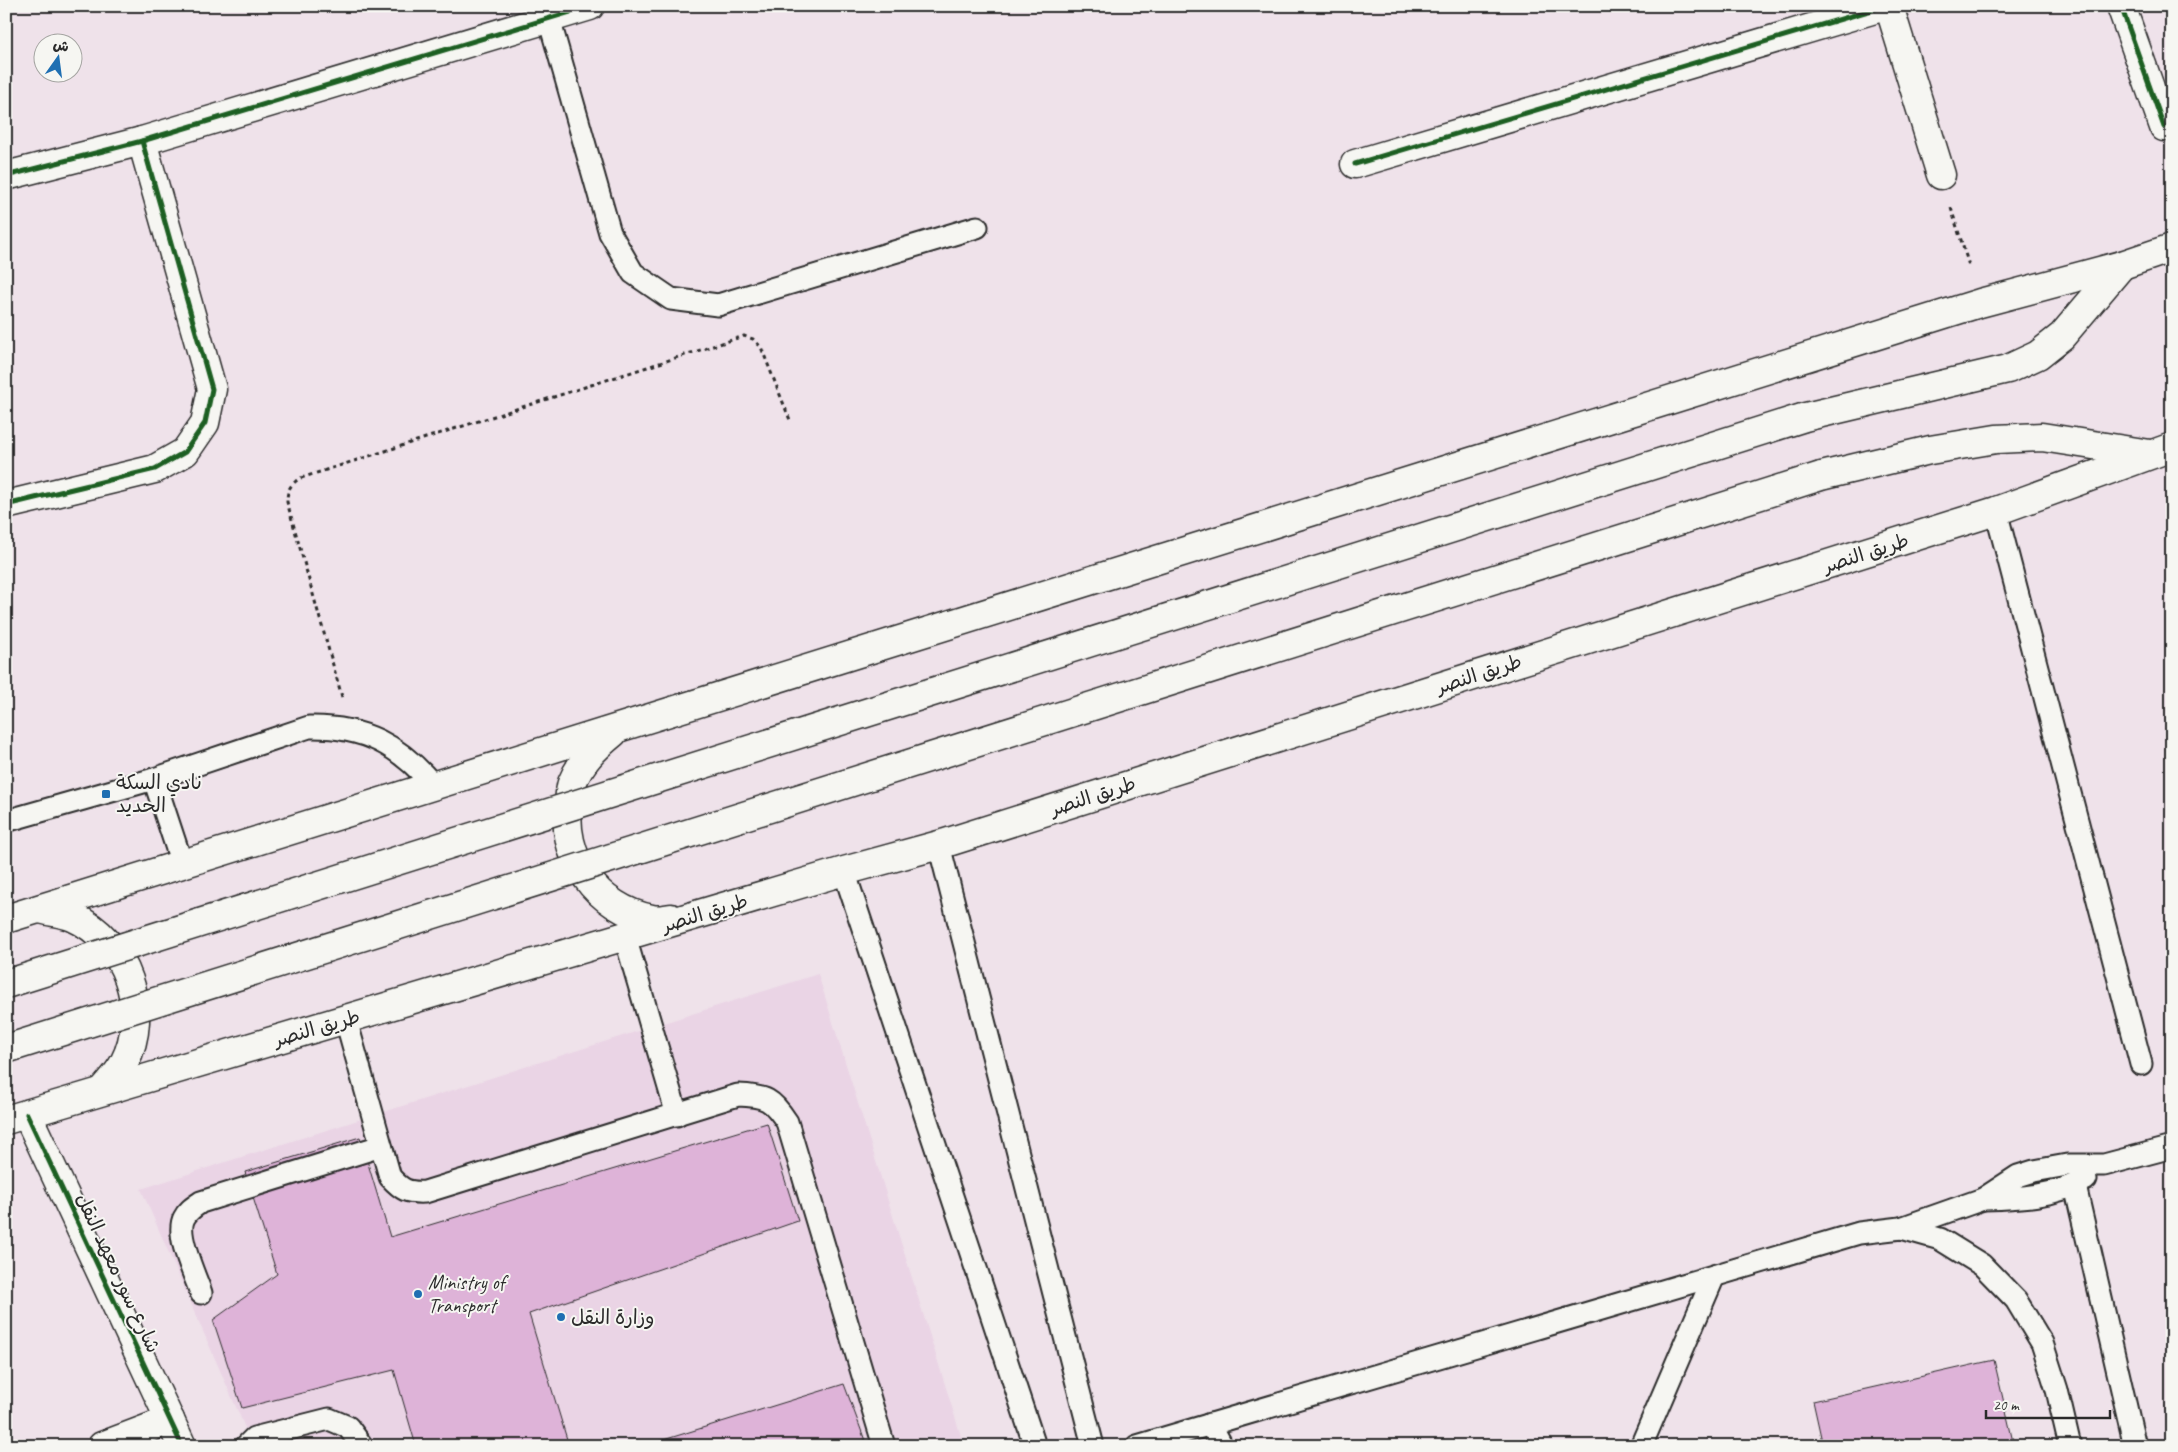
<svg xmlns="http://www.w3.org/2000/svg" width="2178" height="1452" viewBox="0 0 2178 1452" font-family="Caveat,'Playpen Sans Arabic',sans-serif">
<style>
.built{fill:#ead4e5}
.building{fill:#deb3d8;stroke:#2b2b2b}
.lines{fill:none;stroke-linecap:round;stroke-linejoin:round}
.service-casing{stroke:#2b2b2b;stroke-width:25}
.minor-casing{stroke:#2b2b2b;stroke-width:31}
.trunk-casing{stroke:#2b2b2b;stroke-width:31}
.motorway-casing{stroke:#2b2b2b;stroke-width:31}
.path{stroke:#2b2b2b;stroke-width:3;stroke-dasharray:4 4;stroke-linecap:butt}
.service{stroke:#f6f6f2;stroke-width:21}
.minor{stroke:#f6f6f2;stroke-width:28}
.trunk{stroke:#f6f6f2;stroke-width:28}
.motorway{stroke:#f6f6f2;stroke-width:28}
.motorway-bridge-casing{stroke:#2b2b2b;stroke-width:31;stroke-linecap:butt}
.motorway-bridge{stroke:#f6f6f2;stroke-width:28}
.cycleway-casing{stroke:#f6f6f2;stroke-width:8}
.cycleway{stroke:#1b5e20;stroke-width:5}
.poi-dot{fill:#1f6fb2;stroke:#f6f6f2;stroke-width:2}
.labels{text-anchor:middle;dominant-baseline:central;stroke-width:4;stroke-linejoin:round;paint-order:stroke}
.street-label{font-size:20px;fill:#2b2b2b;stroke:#f6f6f2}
.poi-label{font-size:20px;fill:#2b2b2b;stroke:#f6f6f2;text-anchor:start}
</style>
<rect width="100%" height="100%" fill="#efe2ea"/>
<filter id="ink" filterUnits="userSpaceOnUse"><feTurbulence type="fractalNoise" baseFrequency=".02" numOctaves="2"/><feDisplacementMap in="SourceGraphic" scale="10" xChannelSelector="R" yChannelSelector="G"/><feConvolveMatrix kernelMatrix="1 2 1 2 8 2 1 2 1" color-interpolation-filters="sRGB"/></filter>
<g filter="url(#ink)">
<polygon class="built" points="818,974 964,1446 253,1446 141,1189"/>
<g class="building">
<polygon points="767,1123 798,1221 529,1314 569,1446 416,1446 394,1370 242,1408 213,1320 277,1274 245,1172 360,1137 390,1237"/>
<polygon points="1994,1360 2014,1446 1823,1446 1813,1401"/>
<polygon points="844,1384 867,1446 644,1446"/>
</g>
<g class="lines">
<g class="service-casing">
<g id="service">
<polyline points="549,19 610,233 633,273 671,299 718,305 977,227"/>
<polyline points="1996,511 2141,1064"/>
<polyline points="154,779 182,864"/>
<path d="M6,821L154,779L309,727C364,726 399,745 434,786"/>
<polyline points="939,845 1093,1446"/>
<polyline points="844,871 1035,1446"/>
<polyline points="625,937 677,1115"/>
<path d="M346,1020L390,1177C402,1190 407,1193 425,1192L738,1095C766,1096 772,1099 787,1122L884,1446"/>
<polyline points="2075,1186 2135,1446"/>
<path d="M1983,1199C2019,1198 2054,1197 2086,1179"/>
<polyline points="1901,1228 1983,1199 2018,1176 2034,1171 2067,1165 2104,1165 2172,1147"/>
<path d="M201,1293C195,1275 175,1235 184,1218C188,1210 194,1207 201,1202L381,1146"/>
<polyline points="1210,1424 1222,1446"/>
<polyline points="246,1446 254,1438 329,1419 348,1427 362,1446"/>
<polyline points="1137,1446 1859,1233 1901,1228 1940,1239 1982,1265 2016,1300 2042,1343 2057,1390 2070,1446"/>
<polyline points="1641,1446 1714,1276"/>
</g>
</g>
<g class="minor-casing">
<g id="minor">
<polyline points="1889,6 1941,175"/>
<polyline points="2121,6 2164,127"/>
<polyline points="1355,164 1885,6"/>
<polyline points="6,176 142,141 590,6"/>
<polyline points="6,505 155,469 185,452 205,423 212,389 142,141"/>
<polyline points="27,1114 182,1446"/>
<polyline points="102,1446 170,1420"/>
</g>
</g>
<g class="trunk-casing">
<g id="trunk">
<path d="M613,733C596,747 581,761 572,783C570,788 570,795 569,801C559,856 597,909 652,919C658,920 665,919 671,918"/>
<path d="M40,909C50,912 63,913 73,917C127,941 151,1011 124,1063C119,1073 110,1082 103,1090"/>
<polyline points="6,919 1980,303 2122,265 2172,248"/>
<polyline points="6,1120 844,871 939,845 1996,511 2172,447"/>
</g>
</g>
<g class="motorway-casing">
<g id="motorway">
<polyline points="1805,417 2008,369 2038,355 2062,336 2122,265"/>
<polyline points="1821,476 1930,450 1996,439 2042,437 2150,454"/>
</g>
</g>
<g class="path">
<polyline points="1951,208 1970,269"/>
<path d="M342,697L287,502C287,490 290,484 301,478L744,336L753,339L761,347L790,420"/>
</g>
<use href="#service" class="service"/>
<use href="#minor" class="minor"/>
<use href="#trunk" class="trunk"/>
<use href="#motorway" class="motorway"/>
<g class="motorway-bridge-casing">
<g id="motorway-bridge">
<polyline points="6,984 1805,417"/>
<polyline points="6,1049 1821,476"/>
</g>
</g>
<use href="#motorway-bridge" class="motorway-bridge"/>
<g class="cycleway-casing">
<g id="cycleway">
<polyline points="2121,6 2164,127"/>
<polyline points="1355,164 1885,6"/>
<polyline points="6,176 142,141 590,6"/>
<polyline points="6,505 155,469 185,452 205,423 212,389 142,141"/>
<polyline points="27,1114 182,1446"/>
</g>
</g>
<use href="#cycleway" class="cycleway"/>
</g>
</g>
<g class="poi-dot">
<rect x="101" y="789" width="10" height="10" rx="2.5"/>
<circle cx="418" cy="1294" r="5"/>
<circle cx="561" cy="1317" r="5"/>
</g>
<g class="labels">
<g class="street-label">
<text transform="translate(1866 553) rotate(-18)">طريق النصر</text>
<text transform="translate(1479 674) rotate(-18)">طريق النصر</text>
<text transform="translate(1093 796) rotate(-18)">طريق النصر</text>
<text transform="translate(705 913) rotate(-17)">طريق النصر</text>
<text transform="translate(317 1028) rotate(-16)">طريق النصر</text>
<text transform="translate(118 1273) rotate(65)">شارع سور معهد النقل</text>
</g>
<g class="poi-label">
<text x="116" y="782">نادي السكة<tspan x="116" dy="23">الحديد</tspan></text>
<text x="428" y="1282">Ministry of<tspan x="428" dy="23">Transport</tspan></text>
<text x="571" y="1317">وزارة النقل</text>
</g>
</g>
<rect width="2178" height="1452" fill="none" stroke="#f6f6f2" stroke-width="25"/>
<rect x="12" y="12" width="2153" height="1427" fill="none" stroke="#2b2b2b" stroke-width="2" filter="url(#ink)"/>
<g transform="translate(58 58) rotate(14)"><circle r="24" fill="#f6f6f2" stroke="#a5a5a2"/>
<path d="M0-4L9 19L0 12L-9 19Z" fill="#1f6fb2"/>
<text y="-8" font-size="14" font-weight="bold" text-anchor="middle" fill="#2b2b2b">ش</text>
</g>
<path d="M1986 1410v8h124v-8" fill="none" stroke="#2b2b2b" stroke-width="2.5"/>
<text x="1993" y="1410" font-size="15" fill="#2b2b2b" stroke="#f6f6f2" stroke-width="4" paint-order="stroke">20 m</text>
</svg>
